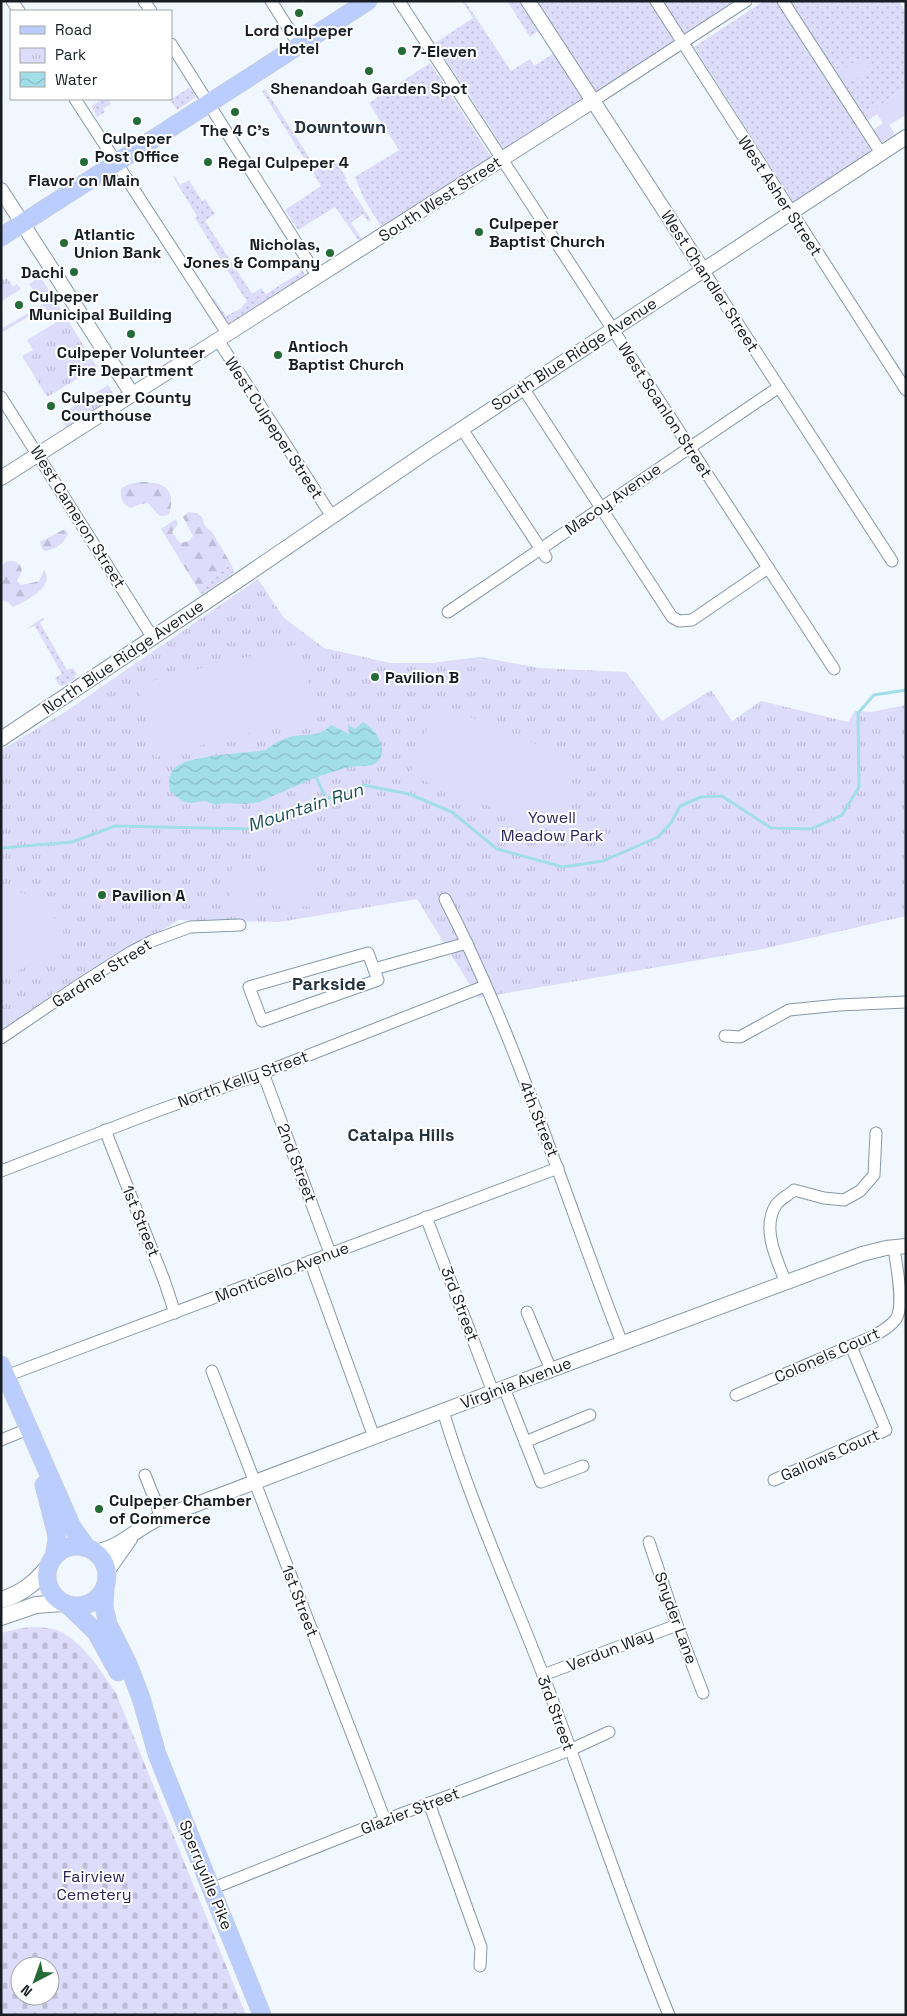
<svg xmlns="http://www.w3.org/2000/svg" width="907" height="2016" viewBox="0 0 907 2016" font-family="'Space Grotesk',sans-serif">
<style>
.grass{fill:url(#grass-dots)}
.forest{fill:url(#forest-firs)}
.cemetery{fill:url(#cemetery-stones);fill-rule:evenodd}
.park{fill:url(#park-tufts)}
.garden{fill:#dedcfb}
.water{fill:url(#water-waves)}
.lines{fill:none;stroke-linecap:round;stroke-linejoin:round}
.stream{stroke:#a2dee8;stroke-width:3}
.minor-casing{stroke:#8898a8;stroke-width:13}
.tertiary-casing{stroke:#8898a8;stroke-width:16}
.secondary-casing{stroke:#8898a8;stroke-width:18}
.primary-casing{stroke:#d1d2d3;stroke-width:19}
.minor{stroke:#fff;stroke-width:11}
.tertiary{stroke:#fff;stroke-width:14}
.secondary{stroke:#fff;stroke-width:16}
.primary{stroke:#bbcdfd;stroke-width:18}
.poi-dot{fill:#246b38;stroke:#fff;stroke-width:2}
.labels{text-anchor:middle;dominant-baseline:central;stroke-width:4;stroke-linejoin:round;paint-order:stroke}
.poi-label{font-size:16px;font-weight:bold;fill:#171d23;stroke:#fff;text-anchor:start}
.street-label{font-size:16px;fill:#171d23;stroke:#fff}
.park-label{font-size:16px;fill:#2e255a;stroke:#fff}
.neighbourhood-label{font-size:18px;font-weight:bold;fill:#253340;stroke:#fff}
.water-label{font-size:18px;font-style:italic;fill:#1a4e56;stroke:#fff}
</style>
<defs>
<pattern id="grass-dots" width="8" height="8" patternUnits="userSpaceOnUse" patternTransform="scale(1.25)"><rect width="8" height="8" fill="#dedcfb"/><path d="M2 2h.1M6 6h.1" fill="none" stroke="#bebcd7" stroke-width="1.8" stroke-linecap="round"/></pattern>
<pattern id="forest-firs" width="22" height="20" patternUnits="userSpaceOnUse" patternTransform="scale(1.25)"><rect width="22" height="20" fill="#dedcfb"/><path d="M5 1l3.5 6h-7zM16 11l3.5 6h-7z" fill="#bebcd7"/></pattern>
<pattern id="cemetery-stones" width="16" height="16" patternUnits="userSpaceOnUse" patternTransform="scale(1.25)"><rect width="16" height="16" fill="#dedcfb"/><path d="M2 7V4a2 2 0 0 1 4 0v3zM10 15v-3a2 2 0 0 1 4 0v3z" fill="#bebcd7"/></pattern>
<pattern id="park-tufts" width="24" height="20" patternUnits="userSpaceOnUse" patternTransform="scale(1.25)"><rect width="24" height="20" fill="#dedcfb"/><path d="M3 7l-1-3M5 7V3M7 7l1-3M15 17l-1-3M17 17v-4M19 17l1-3" fill="none" stroke="#bebcd7"/></pattern>
<pattern id="water-waves" width="16" height="10" patternUnits="userSpaceOnUse" patternTransform="scale(1.25)"><rect width="16" height="10" fill="#a2dee8"/><path d="M0 5q4-4 8 0t8 0" fill="none" stroke="#8bbec7"/></pattern>
</defs>
<rect width="100%" height="100%" fill="#f0f7fe"/>
<g class="grass">
<polygon points="462,1 465,1 511,71 530,59 534,66 554,53 583,99 581,102 506,149 502,146 435,43 473,18"/>
<polygon points="507,1 519,1 538,31 530,37"/>
<polygon points="536,1 649,1 675,41 596,92"/>
<polygon points="661,1 736,1 683,35"/>
<polygon points="764,1 777,1 873,149 793,202 694,47"/>
<polygon points="789,1 899,1 906,13 906,88 864,116"/>
<polygon points="430,63 491,157 381,227 363,197 355,177 399,150 369,103"/>
<polygon points="190,87 196,97 177,110 170,100"/>
<polygon points="265,89 316,168 333,157 347,179 345,180 371,220 368,222 363,214 351,223 362,239 359,241 335,207 298,230 285,210 321,186 262,91"/>
<polygon points="103,99 108,99 111,104 103,109 105,112 97,117 91,106"/>
<polygon points="175,176 180,185 189,180 202,201 205,199 215,214 205,221 252,294 261,288 266,294 301,272 298,266 299,263 305,275 229,324 212,299 214,298 226,316 242,308 242,306 247,302 195,218 197,216 173,177"/>
<polygon points="231,564 234,571 232,574 201,595 198,589"/>
<polygon points="42,618 45,619 40,623 67,670 73,668 77,674 74,679 63,686 59,685 55,678 62,674 35,626 27,629"/>
</g>
<g class="forest">
<path d="M138,482C163,481 177,488 169,514C158,520 155,510 148,503L140,504L131,508C123,506 120,497 121,489L127,485Z"/>
<polygon points="188,512 197,513 202,517 205,526 212,532 231,564 198,589 161,529 176,519 178,524 172,532 180,543 189,541 193,536 183,517"/>
<path d="M63,530H66L68,534C64,544 55,549 45,551L42,549L40,542Z"/>
<path d="M7,561H14L20,565L22,570L17,581L21,585L39,581L44,570C56,586 25,602 13,607L8,602L1,600V566Z"/>
</g>
<path class="cemetery" d="M38,1627C44,1628 51,1628 57,1630C84,1642 100,1670 116,1693L246,2015H1V1633L21,1628ZM20,1966H50V1996H20Z"/>
<g class="park">
<polygon points="1,275 4,280 7,278 13,287 17,284 21,289 2,301"/>
<polygon points="52,295 97,367 47,397 22,356 33,350 29,343 58,324 43,301"/>
<polygon points="108,385 115,396 66,428 60,415"/>
<polygon points="258,579 284,618 324,648 390,663 431,663 480,657 539,668 626,672 662,721 711,690 732,721 761,701 848,722 855,711 871,712 906,705 906,916 763,949 478,998 417,899 279,922 179,920 51,996 1,1032 1,750 65,712"/>
</g>
<g class="garden">
<polygon points="861,57 870,70 847,85 839,73"/>
<polygon points="906,88 906,115 889,125 895,134 881,143 873,130 883,123 877,114 867,121 864,116"/>
<polygon points="40,276 52,295 41,302 29,284"/>
<polygon points="45,303 58,324 29,343 27,340 55,323 45,307 1,333 1,329"/>
<polygon points="299,644 317,716 156,757 138,684"/>
<polygon points="437,703 579,762 552,831 409,775"/>
<polygon points="268,852 316,853 315,907 267,905"/>
<polygon points="232,865 256,867 253,912 228,910"/>
<polygon points="1,885 29,895 60,924 67,943 1,981"/>
</g>
<path class="water" d="M363,722C375,728 391,751 376,763C369,768 358,765 350,767C323,773 286,790 260,802L245,804L225,803L215,805L206,801L190,803L182,801L170,791C168,781 169,772 177,766C193,755 245,753 266,750C273,744 281,739 290,737C306,733 319,738 331,725L349,734L348,725L355,729Z"/>
<g class="lines">
<g class="stream">
<polyline points="317,779 326,799"/>
<polyline points="1,848 72,842 115,826 250,829 363,785 409,794 452,812 497,849 563,867 603,861 658,837 671,823 680,806 701,797 722,796 771,828 811,829 842,815 859,787 858,713 874,695 906,690"/>
</g>
<g class="minor-casing">
<g id="minor">
<polyline points="12,1 19,11"/>
<polyline points="144,1 151,11"/>
<polyline points="271,1 299,45"/>
<polyline points="399,1 834,669"/>
<polyline points="656,1 906,390"/>
<polyline points="783,1 881,153"/>
<polyline points="171,44 318,277"/>
<polyline points="75,99 227,333"/>
<polyline points="593,101 746,1"/>
<polyline points="703,270 892,561"/>
<polyline points="218,340 331,515"/>
<polyline points="523,388 672,617 679,621 692,620 768,568"/>
<polyline points="1,397 153,638"/>
<polyline points="462,429 546,557"/>
<polyline points="448,612 779,387"/>
<path d="M445,899C518,1041 564,1195 622,1343"/>
<polygon points="368,953 378,980 262,1021 249,987"/>
<polyline points="374,969 467,943"/>
<polyline points="725,1036 740,1037 789,1010 839,1005 906,1002"/>
<polyline points="1,1038 76,987 131,952 152,941 190,927 240,925"/>
<polyline points="263,1073 330,1253"/>
<polyline points="105,1130 164,1280 175,1313"/>
<polyline points="1,1171 154,1112 263,1073 485,986"/>
<polyline points="426,1217 493,1392"/>
<polyline points="310,1261 374,1437"/>
<path d="M786,1283C777,1260 761,1228 776,1205C780,1199 789,1195 794,1190L824,1198L844,1200L860,1191L874,1175L876,1133"/>
<polyline points="527,1312 551,1370"/>
<polyline points="212,1371 385,1820"/>
<polyline points="6,1376 558,1168"/>
<polyline points="504,1388 541,1482 583,1466"/>
<path d="M736,1395L874,1336C882,1331 890,1327 896,1319C905,1305 896,1264 894,1248"/>
<path d="M443,1411C470,1501 509,1587 543,1675C586,1788 623,1903 669,2015"/>
<polyline points="1,1440 28,1429"/>
<polyline points="525,1442 590,1415"/>
<polyline points="145,1475 157,1505 160,1518"/>
<polyline points="774,1480 886,1430 851,1346"/>
<polyline points="649,1542 677,1625 703,1693"/>
<polyline points="543,1675 677,1625"/>
<polyline points="429,1803 481,1947 480,1966"/>
<polyline points="211,1889 385,1820 570,1750 609,1732"/>
</g>
</g>
<g class="tertiary-casing">
<g id="tertiary">
<polyline points="528,1 703,270"/>
<polyline points="1,190 132,394"/>
<polyline points="1,478 593,101"/>
<polyline points="1,739 245,576 425,453 906,137"/>
<path d="M93,1552C120,1549 136,1528 160,1518L551,1370L862,1254L886,1248L906,1246"/>
<polyline points="106,1573 130,1539"/>
</g>
</g>
<g class="secondary-casing">
<g id="secondary">
<path d="M1,1600C22,1594 36,1582 49,1566"/>
<polyline points="1,1617 36,1605 63,1603"/>
</g>
</g>
<g class="primary-casing">
<g id="primary">
<polyline points="1,237 368,1"/>
<polyline points="1,1365 72,1527 87,1548"/>
<polyline points="44,1485 56,1532 57,1540 54,1557"/>
<circle cx="77" cy="1576" r="30"/>
<polyline points="105,1587 104,1607 108,1624 128,1664 141,1698 157,1754 262,2015"/>
<polyline points="68,1605 96,1632 118,1672"/>
</g>
</g>
<use href="#minor" class="minor"/>
<use href="#tertiary" class="tertiary"/>
<use href="#secondary" class="secondary"/>
<use href="#primary" class="primary"/>
</g>
<g class="poi-dot">
<circle cx="299" cy="13" r="5"/>
<circle cx="402" cy="51" r="5"/>
<circle cx="369" cy="71" r="5"/>
<circle cx="235" cy="112" r="5"/>
<circle cx="137" cy="121" r="5"/>
<circle cx="84" cy="162" r="5"/>
<circle cx="208" cy="162" r="5"/>
<circle cx="479" cy="232" r="5"/>
<circle cx="64" cy="243" r="5"/>
<circle cx="330" cy="253" r="5"/>
<circle cx="74" cy="272" r="5"/>
<circle cx="19" cy="305" r="5"/>
<circle cx="131" cy="334" r="5"/>
<circle cx="278" cy="355" r="5"/>
<circle cx="51" cy="406" r="5"/>
<circle cx="375" cy="677" r="5"/>
<circle cx="102" cy="895" r="5"/>
<circle cx="99" cy="1509" r="5"/>
</g>
<g class="labels">
<g class="poi-label">
<text x="299" y="30" text-anchor="middle">Lord Culpeper<tspan x="299" dy="18">Hotel</tspan></text>
<text x="412" y="51">7-Eleven</text>
<text x="369" y="88" text-anchor="middle">Shenandoah Garden Spot</text>
<text x="235" y="130" text-anchor="middle">The 4 C's</text>
<text x="137" y="138" text-anchor="middle">Culpeper<tspan x="137" dy="18">Post Office</tspan></text>
<text x="218" y="162">Regal Culpeper 4</text>
<text x="84" y="180" text-anchor="middle">Flavor on Main</text>
<text x="489" y="223">Culpeper<tspan x="489" dy="18">Baptist Church</tspan></text>
<text x="74" y="234">Atlantic<tspan x="74" dy="18">Union Bank</tspan></text>
<text x="320" y="244" text-anchor="end">Nicholas,<tspan x="320" dy="18">Jones &amp; Company</tspan></text>
<text x="64" y="272" text-anchor="end">Dachi</text>
<text x="29" y="296">Culpeper<tspan x="29" dy="18">Municipal Building</tspan></text>
<text x="288" y="346">Antioch<tspan x="288" dy="18">Baptist Church</tspan></text>
<text x="131" y="352" text-anchor="middle">Culpeper Volunteer<tspan x="131" dy="18">Fire Department</tspan></text>
<text x="61" y="397">Culpeper County<tspan x="61" dy="18">Courthouse</tspan></text>
<text x="385" y="677">Pavilion B</text>
<text x="112" y="895">Pavilion A</text>
<text x="109" y="1500">Culpeper Chamber<tspan x="109" dy="18">of Commerce</tspan></text>
</g>
<g class="street-label">
<text transform="translate(780 196) rotate(57)">West Asher Street</text>
<text transform="translate(440 199) rotate(-33)">South West Street</text>
<text transform="translate(710 281) rotate(57)">West Chandler Street</text>
<text transform="translate(574 354) rotate(-33)">South Blue Ridge Avenue</text>
<text transform="translate(665 410) rotate(57)">West Scanlon Street</text>
<text transform="translate(274 428) rotate(57)">West Culpeper Street</text>
<text transform="translate(613 499) rotate(-35)">Macoy Avenue</text>
<text transform="translate(78 517) rotate(58)">West Cameron Street</text>
<text transform="translate(123 657) rotate(-34)">North Blue Ridge Avenue</text>
<text transform="translate(102 973) rotate(-32)">Gardner Street</text>
<text transform="translate(243 1079) rotate(-20)">North Kelly Street</text>
<text transform="translate(539 1119) rotate(68)">4th Street</text>
<text transform="translate(297 1163) rotate(69)">2nd Street</text>
<text transform="translate(141 1221) rotate(68)">1st Street</text>
<text transform="translate(282 1272) rotate(-21)">Monticello Avenue</text>
<text transform="translate(460 1304) rotate(69)">3rd Street</text>
<text transform="translate(827 1355) rotate(-24)">Colonels Court</text>
<text transform="translate(516 1383) rotate(-21)">Virginia Avenue</text>
<text transform="translate(830 1455) rotate(-24)">Gallows Court</text>
<text transform="translate(300 1601) rotate(69)">1st Street</text>
<text transform="translate(676 1618) rotate(70)">Snyder Lane</text>
<text transform="translate(610 1650) rotate(-21)">Verdun Way</text>
<text transform="translate(556 1713) rotate(70)">3rd Street</text>
<text transform="translate(410 1811) rotate(-21)">Glazier Street</text>
<text transform="translate(206 1875) rotate(68)">Sperryville Pike</text>
</g>
<g class="park-label">
<text x="552" y="817">Yowell<tspan x="552" dy="18">Meadow Park</tspan></text>
<text x="94" y="1876">Fairview<tspan x="94" dy="18">Cemetery</tspan></text>
</g>
<g class="neighbourhood-label">
<text x="340" y="126">Downtown</text>
<text x="329" y="983">Parkside</text>
<text x="401" y="1134">Catalpa Hills</text>
</g>
<g class="water-label">
<text transform="translate(305 807) rotate(-18)">Mountain Run</text>
</g>
</g>
<rect width="907" height="2016" fill="none" stroke="#171d23" stroke-width="5"/>
<rect x="10" y="10" width="162" height="90" fill="#ffffff" stroke="#a2a5a7"/>
<rect x="20" y="26" width="25" height="8" fill="#bbcdfd" stroke="#a2a5a7"/>
<text x="55" y="35" font-size="15" fill="#171d23">Road</text>
<rect x="20" y="48" width="25" height="15" fill="url(#park-tufts)" stroke="#a2a5a7"/>
<text x="55" y="60" font-size="15" fill="#171d23">Park</text>
<rect x="20" y="72" width="25" height="15" fill="url(#water-waves)" stroke="#a2a5a7"/>
<text x="55" y="85" font-size="15" fill="#171d23">Water</text>
<g transform="translate(35 1981) rotate(221)"><circle r="24" fill="#ffffff" stroke="#a2a5a7"/>
<path d="M0-4L9 19L0 12L-9 19Z" fill="#246b38"/>
<text y="-8" font-size="14" font-weight="bold" text-anchor="middle" fill="#171d23">N</text>
</g>
</svg>
